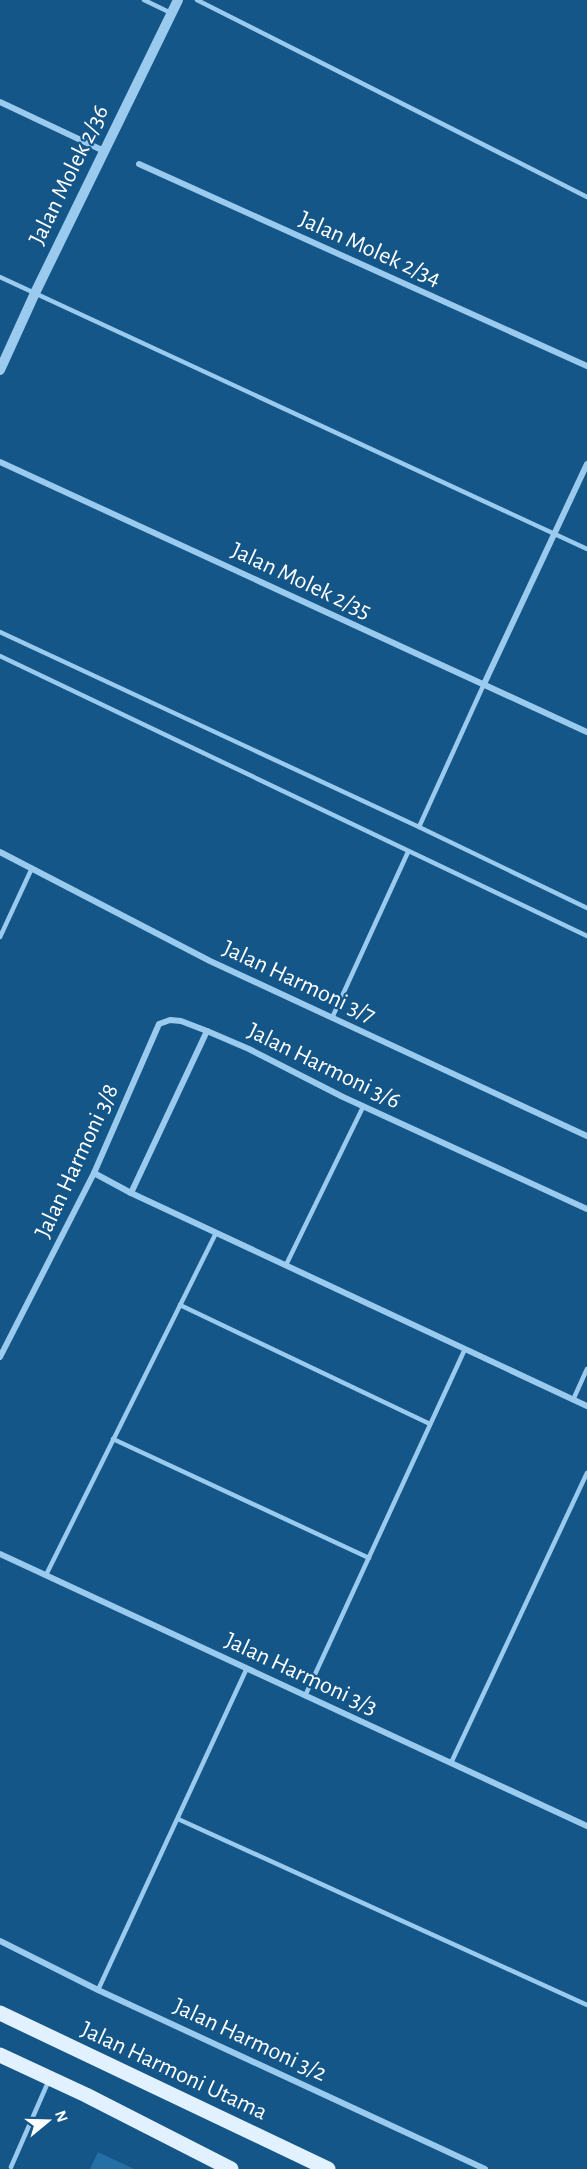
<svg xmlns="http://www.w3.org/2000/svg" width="587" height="2169" viewBox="0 0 587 2169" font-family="'Alegreya Sans',sans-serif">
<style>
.green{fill:#236fa6}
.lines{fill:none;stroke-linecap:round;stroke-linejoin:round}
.service{stroke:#9acbef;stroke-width:4.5}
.minor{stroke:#9acbef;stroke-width:6}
.tertiary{stroke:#9acbef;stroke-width:10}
.primary{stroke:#e2f1ff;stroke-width:15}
.labels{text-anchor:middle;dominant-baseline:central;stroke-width:4.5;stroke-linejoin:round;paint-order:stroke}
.street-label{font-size:24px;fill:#fff;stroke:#145688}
</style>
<rect width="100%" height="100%" fill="#145688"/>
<polygon class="green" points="98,2152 134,2169 90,2169"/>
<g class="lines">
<g class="service">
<polyline points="144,0 171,13"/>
<polyline points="197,0 587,197"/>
<polyline points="0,277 587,549"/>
<polyline points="0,632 419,827 587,908"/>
<polyline points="0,656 587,936"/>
<polyline points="419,827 484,684"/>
<polyline points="0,937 32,868"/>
<polyline points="332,1018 408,852"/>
<polyline points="286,1265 363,1107"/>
<polyline points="180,1305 430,1424"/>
<polyline points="573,1400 587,1369"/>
<polyline points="113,1439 369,1558"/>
<polyline points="46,1575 216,1233"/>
<polyline points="305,1696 465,1349"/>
<polyline points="451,1763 587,1473"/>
<polyline points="178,1819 587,2005"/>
<polyline points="98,1990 247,1668"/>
<polyline points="11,2167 49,2080"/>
</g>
<g class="minor">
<polyline points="0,102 104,151"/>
<polyline points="139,164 587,366"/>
<polyline points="0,462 587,732"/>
<polyline points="484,684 587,464"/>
<polyline points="0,852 210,961 587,1136"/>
<polyline points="94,1173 131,1193 587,1406"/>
<polyline points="131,1193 207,1031"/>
<polyline points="0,1357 94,1173 159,1024 170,1020 181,1021 207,1031 249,1049 343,1097 587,1209"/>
<polyline points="0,1554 587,1826"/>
<polyline points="0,1941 98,1990 485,2169"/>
</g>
<polyline class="tertiary" points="0,370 35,293 178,0"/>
<g class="primary">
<polyline points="0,2013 328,2169"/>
<polyline points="0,2055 86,2095 231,2169"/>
</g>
</g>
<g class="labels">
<g class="street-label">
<text transform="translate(69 175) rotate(-64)">Jalan Molek 2/36</text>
<text transform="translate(370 249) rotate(24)">Jalan Molek 2/34</text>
<text transform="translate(301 581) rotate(25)">Jalan Molek 2/35</text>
<text transform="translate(299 982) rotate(25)">Jalan Harmoni 3/7</text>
<text transform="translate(324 1066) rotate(26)">Jalan Harmoni 3/6</text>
<text transform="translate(77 1161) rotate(-65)">Jalan Harmoni 3/8</text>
<text transform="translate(301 1674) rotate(25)">Jalan Harmoni 3/3</text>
<text transform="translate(250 2040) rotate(25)">Jalan Harmoni 3/2</text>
<text transform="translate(174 2071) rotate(25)">Jalan Harmoni Utama</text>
</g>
</g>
<g transform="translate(48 2121) rotate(71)" stroke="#145688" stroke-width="4.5" paint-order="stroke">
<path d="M0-4.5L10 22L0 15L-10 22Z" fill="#ffffff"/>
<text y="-9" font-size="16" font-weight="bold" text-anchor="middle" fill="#ffffff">N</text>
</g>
</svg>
